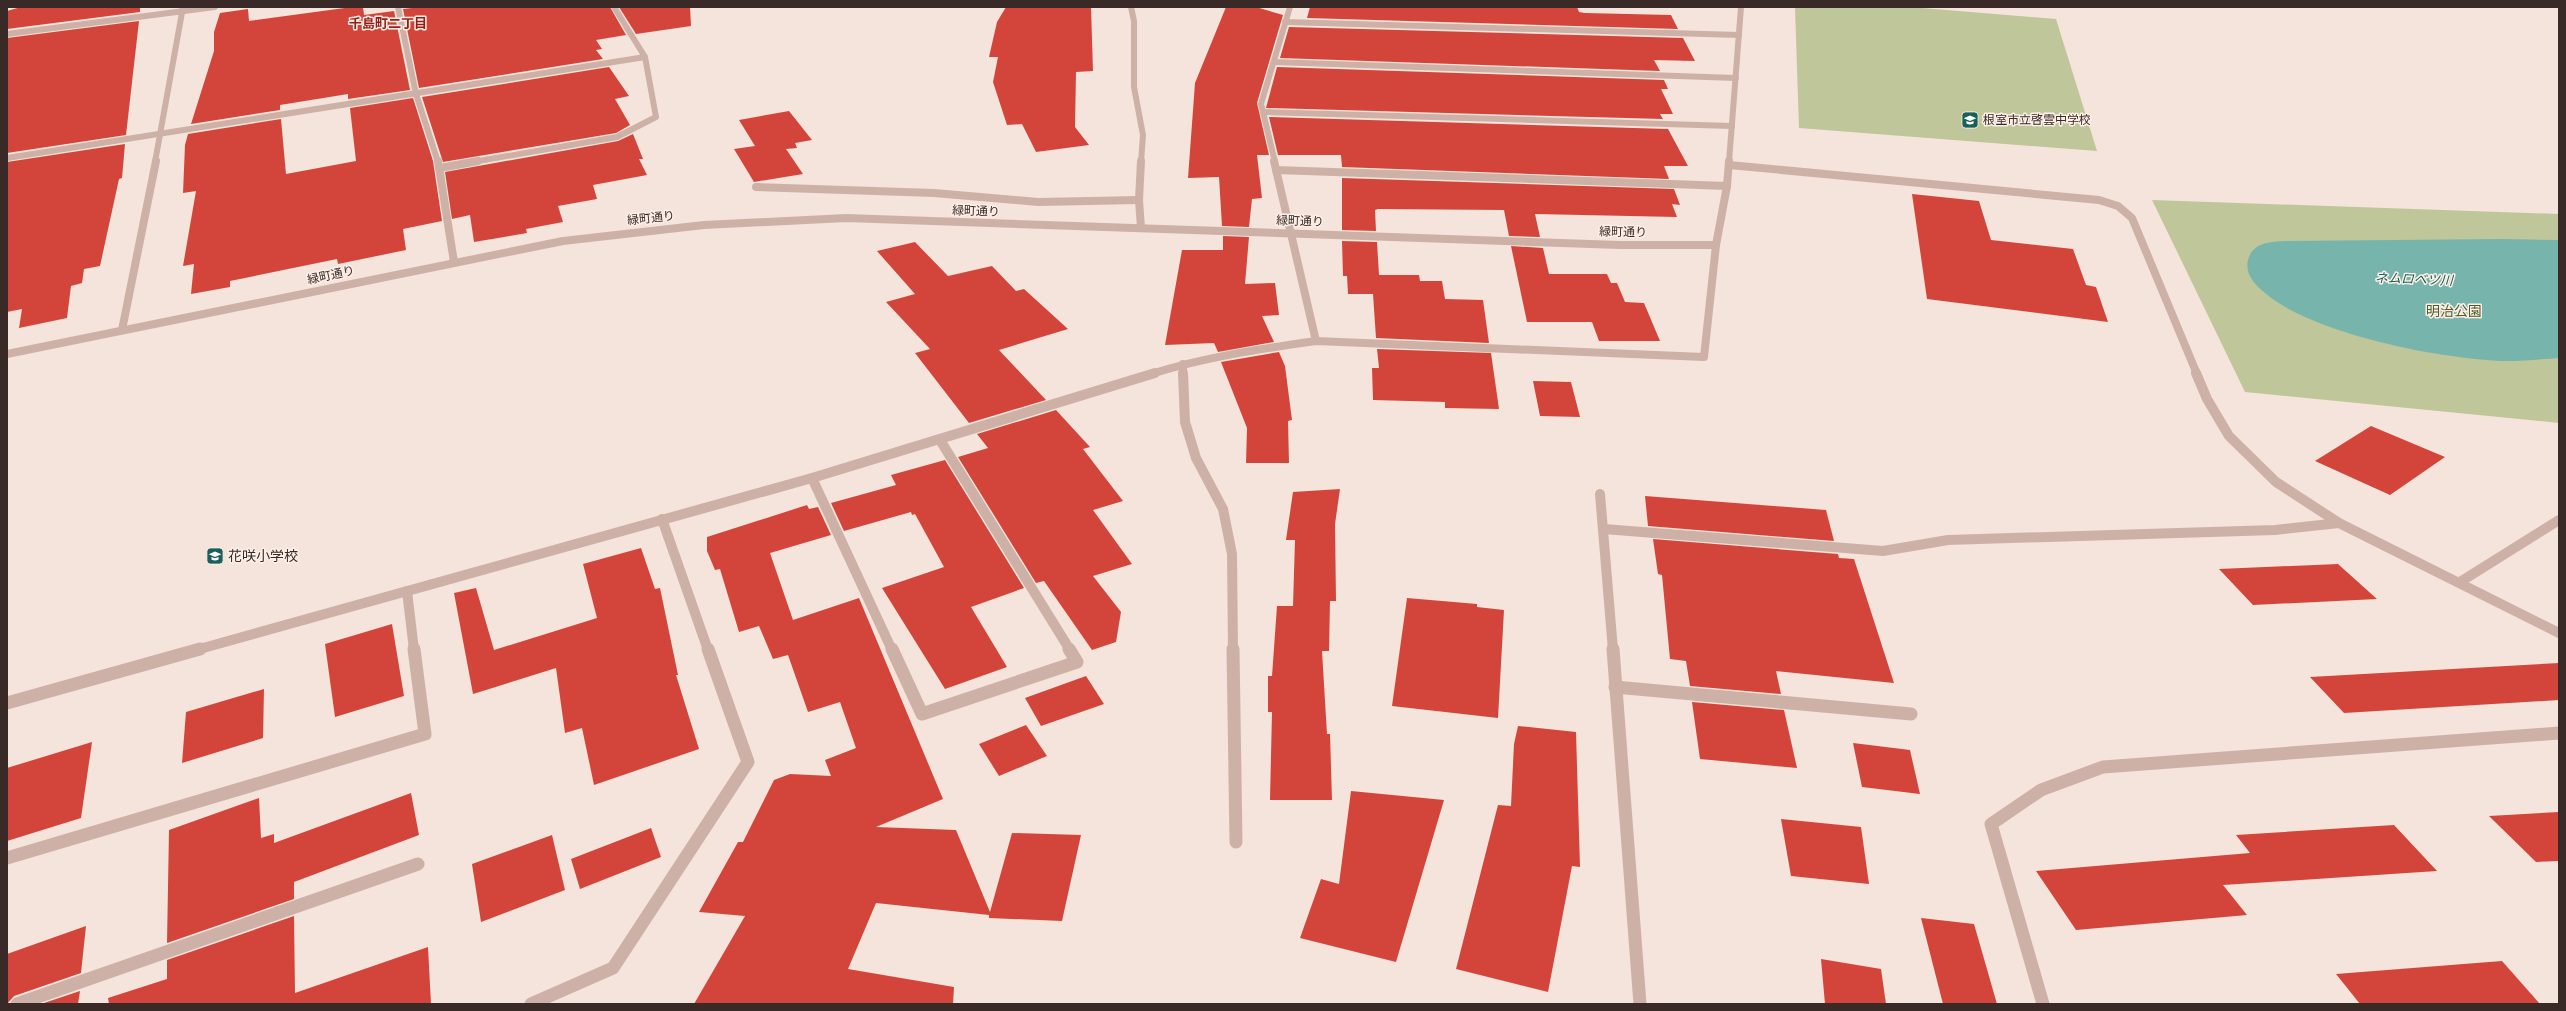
<svg xmlns="http://www.w3.org/2000/svg" width="2566" height="1011" viewBox="0 0 2566 1011" font-family="'Roboto Condensed','Noto Sans JP',sans-serif">
<style>
.green{fill:#bfc699}
.water{fill:#77b5ac}
.building{fill:#d3453b}
.lines{fill:none;stroke-linecap:round;stroke-linejoin:round}
.minor-far3{stroke:#ceb1a6;stroke-width:6}
.minor-far2{stroke:#ceb1a6;stroke-width:8}
.minor-far1{stroke:#ceb1a6;stroke-width:10}
.minor{stroke:#ceb1a6;stroke-width:13}
.labels{text-anchor:middle;dominant-baseline:central;stroke-width:3;stroke-linejoin:round;paint-order:stroke}
.far-poi-label{font-size:12px;fill:#3a2a27;stroke:#fcefe8;text-anchor:start}
.far-street-label{font-size:12px;fill:#3a2a27;stroke:#fcefe8}
.far-neighbourhood-label{font-size:13px;font-weight:bold;fill:#921e17;stroke:#fcefe8}
.far-water-label{font-size:13px;font-style:italic;fill:#186058;stroke:#fcefe8}
.park-label{font-size:14px;fill:#515b28;stroke:#fcefe8}
.poi-label{font-size:14px;fill:#3a2a27;stroke:#fcefe8;text-anchor:start}
</style>
<rect width="100%" height="100%" fill="#f5e4db"/>
<g class="green">
<polygon points="1795,7 1910,7 2056,19 2097,151 1799,128"/>
<polygon points="2152,200 2559,214 2559,423 2245,392"/>
</g>
<path class="water" d="M2503,239L2559,240V358C2542,359 2524,361 2507,361C2444,360 2312,334 2265,293C2254,284 2243,272 2249,257C2255,242 2271,242 2285,241Z"/>
<g class="building">
<polygon points="21,7 140,7 140,12 7,29 7,11"/>
<polygon points="352,7 363,7 364,15 394,11 410,90 348,99 348,94 280,105 280,110 191,124 214,51 214,32 220,13 248,9 249,21"/>
<polygon points="421,7 610,7 626,35 596,40 602,49 596,50 603,59 419,88 403,9"/>
<polygon points="619,7 690,7 691,26 636,34"/>
<polygon points="1006,7 1091,7 1093,71 1076,72 1075,127 1089,145 1036,152 1022,124 1007,125 993,82 998,57 989,57 997,22"/>
<polygon points="1226,7 1256,7 1283,15 1257,103 1269,155 1257,155 1262,198 1252,199 1249,227 1222,226 1219,177 1188,178 1195,83"/>
<polygon points="1310,7 1577,7 1579,12 1585,13 1671,15 1678,29 1307,18"/>
<polygon points="139,21 126,135 7,153 7,38"/>
<polygon points="1289,27 1683,38 1695,61 1654,60 1660,71 1280,58"/>
<polygon points="609,67 629,96 615,99 630,125 616,133 443,162 422,97"/>
<polygon points="1277,67 1664,80 1668,89 1661,89 1673,114 1660,114 1663,119 1266,108"/>
<polygon points="413,98 433,161 442,221 403,229 406,250 338,264 337,259 230,281 230,287 191,294 194,264 183,266 196,191 183,193 185,145 188,134 281,119 286,174 356,161 350,108"/>
<polygon points="789,111 812,140 795,143 797,148 786,149 803,174 754,182 734,149 755,146 739,120"/>
<polygon points="1269,117 1668,129 1688,166 1664,166 1669,179 1342,167 1341,155 1278,155"/>
<polygon points="633,134 643,159 639,159 647,175 593,185 597,199 558,206 563,222 526,229 527,233 474,242 470,215 452,219 445,172 618,141"/>
<polygon points="125,144 122,178 119,179 100,266 84,269 82,283 71,286 67,318 19,328 22,309 7,312 7,162"/>
<polygon points="1342,178 1674,189 1680,205 1672,204 1677,217 1535,214 1540,237 1509,236 1504,210 1378,209 1375,210 1376,231 1342,230"/>
<polygon points="1912,194 1979,201 1991,240 2073,249 2086,285 2096,287 2108,322 1927,299"/>
<polygon points="1223,236 1249,237 1245,284 1275,283 1279,315 1262,316 1274,342 1218,352 1214,343 1165,345 1182,250 1223,250"/>
<polygon points="1342,241 1377,242 1379,275 1419,275 1420,281 1442,281 1445,299 1483,300 1489,343 1376,338 1373,294 1348,294 1347,276 1343,276"/>
<polygon points="915,242 948,276 992,266 1016,291 1024,289 1068,329 999,350 1046,400 969,423 915,353 930,349 886,302 915,294 877,251"/>
<polygon points="1511,246 1543,248 1549,274 1607,274 1611,283 1617,283 1625,302 1644,303 1660,341 1599,341 1592,322 1527,322"/>
<polygon points="1377,349 1491,353 1499,409 1445,408 1445,402 1373,400 1372,368 1379,368"/>
<polygon points="1279,352 1285,366 1292,420 1288,421 1289,463 1246,463 1247,428 1221,362"/>
<polygon points="1533,381 1571,382 1580,417 1540,416"/>
<polygon points="1056,410 1090,447 1083,449 1123,501 1093,510 1132,564 1093,576 1121,612 1116,642 1092,650 1044,581 1036,583 958,457 988,448 977,434"/>
<polygon points="2371,426 2445,457 2390,495 2315,461"/>
<polygon points="945,460 1024,588 971,607 1007,667 945,689 882,588 944,567 915,514 912,515 911,512 844,531 831,503 896,485 891,475"/>
<polygon points="1340,489 1335,524 1336,601 1330,601 1329,651 1322,651 1327,734 1330,734 1332,800 1270,800 1272,712 1268,712 1268,676 1272,676 1277,606 1293,606 1295,540 1286,540 1293,492"/>
<polygon points="1645,496 1826,510 1834,541 1648,526"/>
<polygon points="807,505 809,509 818,507 831,535 770,553 793,620 859,598 943,799 876,827 956,830 990,912 1012,833 1081,835 1062,921 989,918 989,915 876,903 848,969 954,987 953,1004 694,1004 745,916 699,912 738,842 743,842 774,780 790,774 831,776 825,760 856,748 840,702 808,712 788,655 773,659 759,626 739,632 720,569 715,570 707,551 707,537"/>
<polygon points="1653,539 1838,554 1839,558 1854,559 1894,683 1776,671 1781,694 1690,686 1686,661 1670,659 1662,575 1658,574"/>
<polygon points="641,548 655,589 660,588 678,675 676,675 699,749 594,785 582,728 565,733 556,668 473,694 454,593 476,588 494,650 597,618 583,564"/>
<polygon points="2338,564 2377,599 2253,605 2219,569"/>
<polygon points="1407,598 1477,604 1477,607 1504,610 1498,718 1392,706"/>
<polygon points="392,624 404,696 335,717 325,644"/>
<polygon points="2559,663 2559,700 2344,713 2310,677"/>
<polygon points="1086,676 1104,704 1041,726 1025,698"/>
<polygon points="264,689 263,738 182,763 186,712"/>
<polygon points="1692,702 1784,710 1797,768 1700,759"/>
<polygon points="1026,725 1047,756 999,776 979,744"/>
<polygon points="1518,726 1576,732 1580,867 1572,866 1548,992 1456,969 1498,805 1511,806 1514,744"/>
<polygon points="92,742 81,818 7,841 7,768"/>
<polygon points="1853,743 1910,750 1920,794 1862,787"/>
<polygon points="1351,791 1444,800 1396,962 1300,938 1321,879 1339,884"/>
<polygon points="411,793 419,835 294,882 294,899 167,943 169,830 259,798 261,838 274,834 274,843"/>
<polygon points="2559,812 2559,861 2536,862 2489,816"/>
<polygon points="1781,819 1861,827 1869,884 1791,876"/>
<polygon points="2394,825 2437,871 2223,885 2247,915 2076,930 2036,871 2250,853 2236,835"/>
<polygon points="651,828 661,857 580,889 571,859"/>
<polygon points="552,835 565,890 481,922 472,864"/>
<polygon points="294,916 295,993 428,947 431,1004 109,1004 108,998 167,979 167,960"/>
<polygon points="1921,918 1974,924 1997,1004 1943,1004"/>
<polygon points="86,926 81,973 14,996 7,1004 7,954"/>
<polygon points="1821,959 1881,969 1886,1004 1825,1004"/>
<polygon points="2502,961 2540,1004 2360,1004 2336,974"/>
<polygon points="80,991 78,1004 41,1004"/>
</g>
<g class="lines">
<g class="minor-far3">
<polyline points="398,7 416,94 438,162"/>
<polyline points="1131,7 1134,21 1134,87 1143,135 1141,162"/>
<polyline points="1285,22 1739,35"/>
<polyline points="7,34 215,7"/>
<polyline points="1274,62 1736,78"/>
<polyline points="1264,112 1732,126"/>
<polyline points="7,158 645,57 614,7"/>
<polyline points="155,162 183,7"/>
<polyline points="473,162 617,137 656,117 645,57"/>
<polyline points="1275,162 1261,104 1290,7"/>
<polyline points="1729,162 1741,7"/>
</g>
<g class="minor-far2">
<polyline points="438,161 454,262"/>
<polyline points="1274,161 1316,341"/>
<polyline points="1729,165 2099,200 2118,206 2132,218 2197,374"/>
<polyline points="440,168 478,161"/>
<polyline points="1276,170 1727,186"/>
<polyline points="756,187 934,193 1038,202 1139,200"/>
<polyline points="1141,228 1139,200 1141,161"/>
<polyline points="122,330 156,161"/>
<polyline points="7,354 563,241 704,225 846,218 1620,245 1716,245"/>
<polyline points="1183,364 1183,374"/>
<path d="M1151,374C1205,357 1260,349 1316,341L1704,357L1716,245L1727,186L1729,161"/>
</g>
<g class="minor-far1">
<polyline points="1183,373 1185,422 1196,458 1223,509 1232,554 1233,650"/>
<polyline points="2196,373 2207,399 2229,436 2276,482 2339,523 2559,633"/>
<polyline points="940,440 1070,650"/>
<polyline points="812,478 892,650"/>
<polyline points="1600,494 1613,650"/>
<polyline points="662,519 708,650"/>
<polyline points="1604,529 1883,551 1948,540 2275,530 2339,523"/>
<polyline points="2460,582 2559,520"/>
<polyline points="407,591 414,650"/>
<polyline points="196,650 812,478 1155,373"/>
</g>
<g class="minor">
<polyline points="892,649 922,714 1077,662 1069,649"/>
<polyline points="1233,649 1236,842"/>
<polyline points="1613,649 1640,1004"/>
<polyline points="1615,687 1911,714"/>
<polyline points="7,703 200,649"/>
<polyline points="7,858 425,734 414,649"/>
<polyline points="17,1004 418,864"/>
<polyline points="531,1004 613,968 748,762 708,649"/>
<polyline points="2043,1004 1991,824 2041,790 2103,767 2559,733"/>
</g>
</g>
<defs>
<g id="school-square" transform="scale(0.9)"><rect x="-9" y="-9" width="18" height="18" rx="4" fill="#186058" stroke="#fcefe8"/><path d="M0-5L7-2L0 1L-7-2ZM-4 1L0 2.5L4 1V4Q0 6-4 4Z" fill="#fff"/></g>
</defs>
<g fill-rule="evenodd">
<use href="#school-square" x="1970" y="120"/>
<use href="#school-square" x="215" y="556"/>
</g>
<g class="labels">
<g class="far-poi-label">
<text x="1983" y="120">根室市立啓雲中学校</text>
</g>
<g class="far-street-label">
<text transform="translate(976 211) rotate(2)">緑町通り</text>
<text transform="translate(651 218) rotate(-6)">緑町通り</text>
<text transform="translate(1300 221) rotate(2)">緑町通り</text>
<text transform="translate(1623 232) rotate(1)">緑町通り</text>
<text transform="translate(331 275) rotate(-12)">緑町通り</text>
</g>
<g class="far-neighbourhood-label">
<text x="388" y="23">千島町二丁目</text>
</g>
<g class="far-water-label">
<text transform="translate(2414 279) rotate(2)">ネムロベツ川</text>
</g>
<g class="park-label">
<text x="2454" y="311">明治公園</text>
</g>
<g class="poi-label">
<text x="228" y="556">花咲小学校</text>
</g>
</g>
<rect width="2566" height="1011" fill="none" stroke="#3a2a27" stroke-width="16"/>
</svg>
